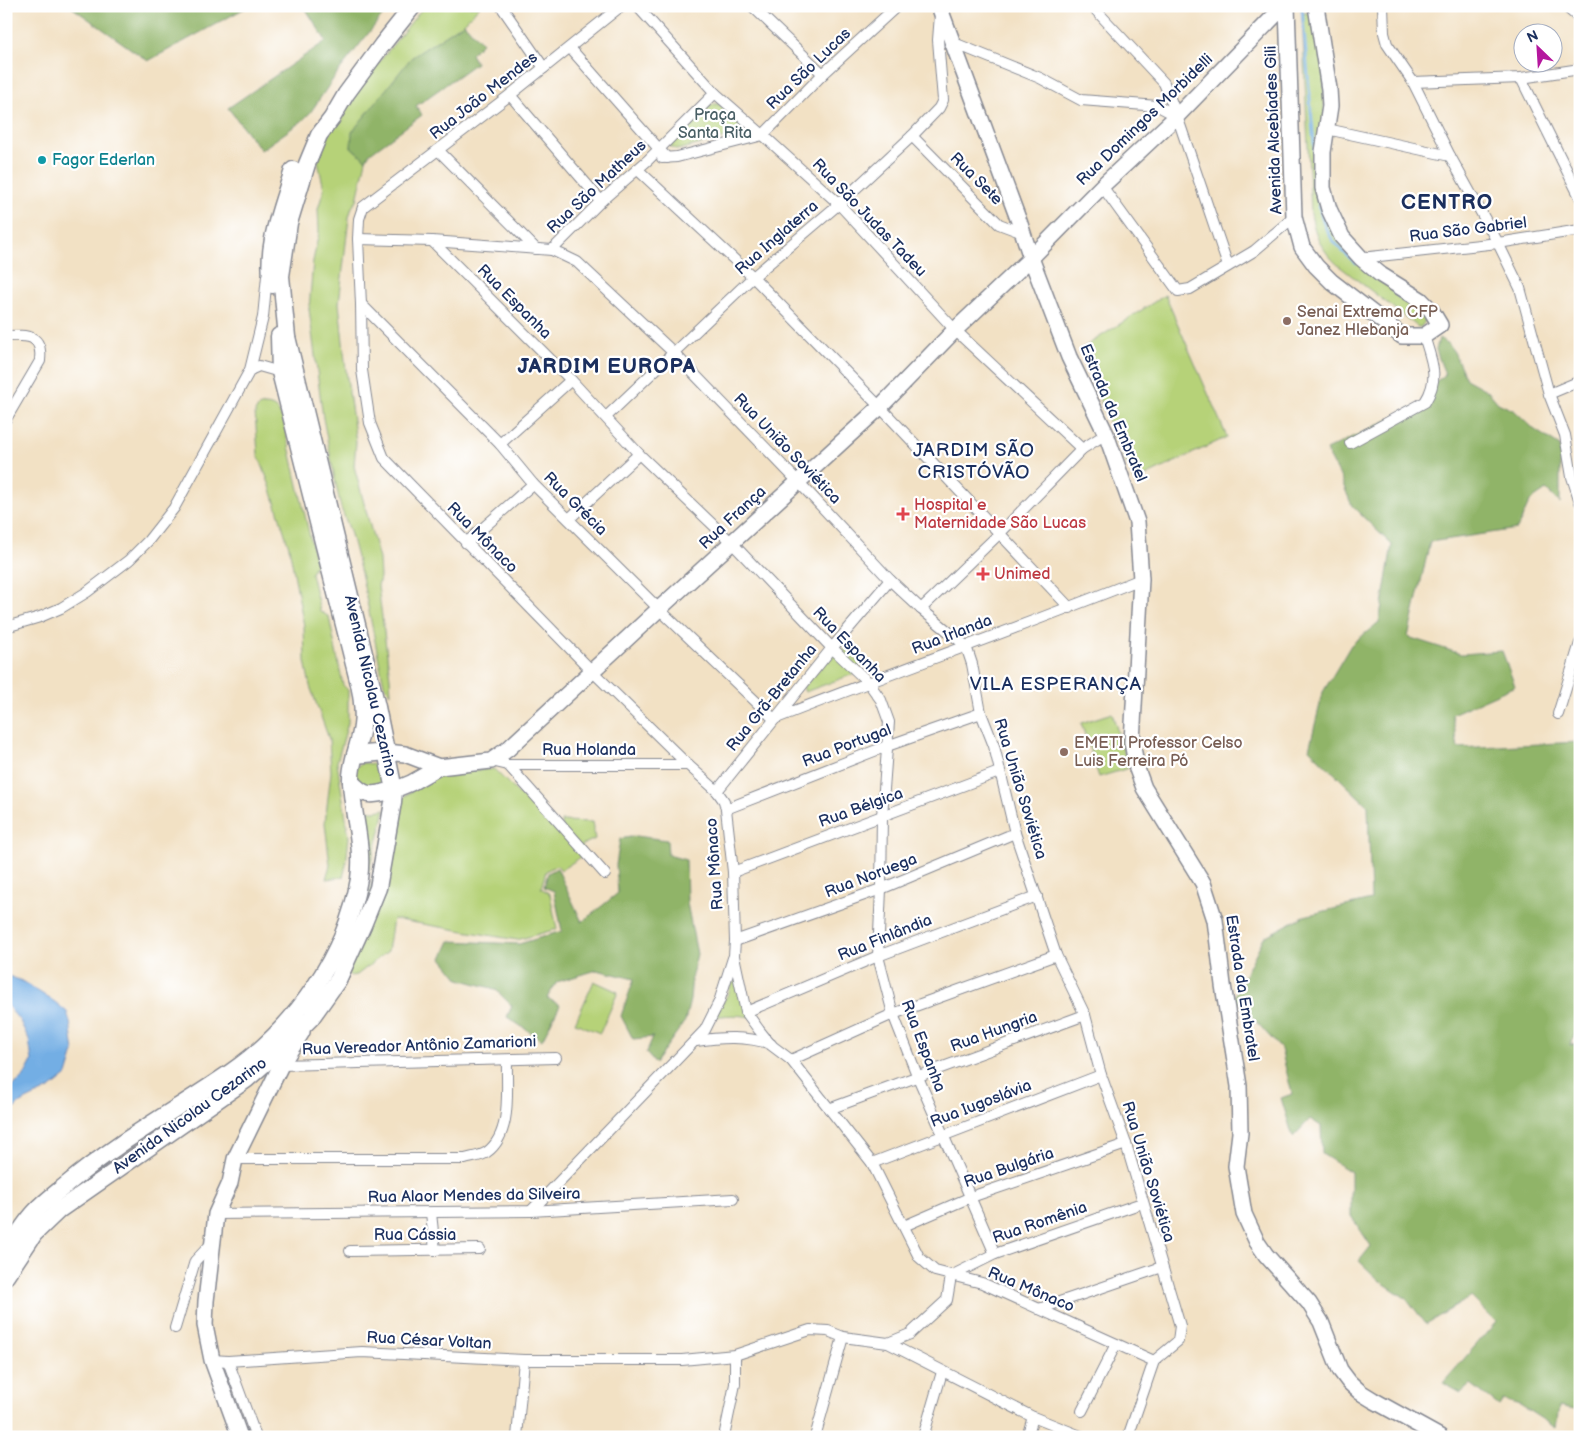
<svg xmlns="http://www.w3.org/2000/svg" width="1586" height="1443" viewBox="0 0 1586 1443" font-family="'Balsamiq Sans',sans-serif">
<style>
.green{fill:#b6d278;stroke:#68806b}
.forest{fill:#90b468;stroke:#567263}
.water{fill:#73aee4;stroke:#476ea1}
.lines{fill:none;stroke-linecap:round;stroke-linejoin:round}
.stream{stroke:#73aee4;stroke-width:3}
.street-casing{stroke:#868891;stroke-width:12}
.secondary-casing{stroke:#868891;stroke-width:18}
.primary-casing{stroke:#868891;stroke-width:19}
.street{stroke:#fff;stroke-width:10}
.secondary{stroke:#fff;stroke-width:15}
.primary{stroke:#fff;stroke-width:16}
.culture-dot{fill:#0f9aa8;stroke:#fff;stroke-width:2}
.education-dot{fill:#8d6e63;stroke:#fff;stroke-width:2}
.health-dot{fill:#e0444e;stroke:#fff;stroke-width:2}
.labels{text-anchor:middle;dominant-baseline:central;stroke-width:4.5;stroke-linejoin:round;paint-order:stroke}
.street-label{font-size:16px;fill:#1b2f5e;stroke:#fff}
.park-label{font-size:16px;fill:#4a6066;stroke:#fff}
.culture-label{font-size:16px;fill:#0d838f;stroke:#fff;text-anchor:start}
.education-label{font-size:16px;fill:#785e54;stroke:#fff;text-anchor:start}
.health-label{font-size:16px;fill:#be3a42;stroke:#fff;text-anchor:start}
.quarter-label{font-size:19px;letter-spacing:1px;fill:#1b2f5e;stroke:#fff}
.district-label{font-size:21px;font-weight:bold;letter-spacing:1px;fill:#1b2f5e;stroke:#fff}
</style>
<rect width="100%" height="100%" fill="#fff"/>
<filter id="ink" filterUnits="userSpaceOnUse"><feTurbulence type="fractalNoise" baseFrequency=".02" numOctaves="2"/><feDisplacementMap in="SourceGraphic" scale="10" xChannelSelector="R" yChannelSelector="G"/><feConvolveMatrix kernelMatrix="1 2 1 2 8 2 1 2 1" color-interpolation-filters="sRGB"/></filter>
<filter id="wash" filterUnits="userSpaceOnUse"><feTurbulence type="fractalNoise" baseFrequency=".0096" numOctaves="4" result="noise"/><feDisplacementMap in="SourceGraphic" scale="20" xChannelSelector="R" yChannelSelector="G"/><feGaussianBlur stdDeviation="1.12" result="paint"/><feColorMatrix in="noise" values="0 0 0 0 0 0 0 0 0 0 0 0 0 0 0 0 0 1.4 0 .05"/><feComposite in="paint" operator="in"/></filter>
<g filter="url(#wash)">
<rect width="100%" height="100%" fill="#f2e1c4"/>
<g class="green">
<polygon points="424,6 480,6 464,23 411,58 351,147 366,160 357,200 352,207 349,217 339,303 346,371 356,442 354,466 379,559 380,577 378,586 390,678 391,694 384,685 362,577 350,531 341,508 335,480 323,418 309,309 313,261 319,232 318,209 324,189 318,162 323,146 344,106"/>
<path d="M1304,13H1314L1324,72L1325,218L1429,315L1421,327H1418L1339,266C1322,251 1315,236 1311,214L1302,16Z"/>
<polygon points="715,104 719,104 742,127 742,134 677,150 670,146 671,142 711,105"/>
<polygon points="1165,295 1227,437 1135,481 1112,432 1081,349"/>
<path d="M264,405C275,405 279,411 283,420L316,563L311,573L320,611L329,617L343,685L348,690V723L337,762L349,837L346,865L343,877L326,879L330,865L325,823L331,772L329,739L310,686L305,661L304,626L289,547L270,486L258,454L255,412L258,407Z"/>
<polygon points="840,649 847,650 859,663 859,672 805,692 803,687 834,653"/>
<polygon points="1112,713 1129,768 1099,777 1081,723"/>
<path d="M362,763C375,762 387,770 383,785L364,792L353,772L357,766Z"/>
<polygon points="494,769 556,831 563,828 561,821 592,822 595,839 582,845 584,855 561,870 557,865 546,871 541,888 550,894 557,929 517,940 393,919 388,951 357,975 350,976 345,970 397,802 436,773"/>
<path d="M358,806C367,812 375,812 385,809L380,832L366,879Z"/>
<path d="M735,972L750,1005L763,1020C747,1015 731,1014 714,1017L728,994Z"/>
<polygon points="594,981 618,992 600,1033 575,1023"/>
</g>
<g class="forest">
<polygon points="70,6 249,6 148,61"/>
<polygon points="304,6 390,6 338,72 310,113 302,121 261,150 228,108 326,41"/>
<polygon points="464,23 482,43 471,54 476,63 416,106 422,115 369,154 366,160 351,147 352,132 411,58"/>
<polygon points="1439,338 1448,344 1454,352 1466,379 1488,391 1498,403 1515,411 1535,430 1560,446 1560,503 1546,490 1530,501 1517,529 1430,542 1408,637 1461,654 1502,651 1515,686 1452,714 1458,748 1580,742 1580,1024 1570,1045 1580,1044 1580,1410 1559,1406 1556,1428 1520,1405 1503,1400 1499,1406 1471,1384 1461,1393 1443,1383 1496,1322 1471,1297 1426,1324 1407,1299 1380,1281 1359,1261 1371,1246 1351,1216 1351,1172 1322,1154 1321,1126 1310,1119 1293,1137 1281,1098 1292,1094 1281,1049 1234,997 1264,937 1304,916 1371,900 1368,806 1309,749 1323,692 1351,645 1379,622 1392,545 1352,506 1339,474 1326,450 1421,404 1432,384 1445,375 1436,350"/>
<polygon points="636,836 667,840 668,855 686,860 687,903 697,954 692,975 690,1000 685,1021 655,1063 646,1053 653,1037 633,1039 621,1016 634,979 597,970 557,982 547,998 560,1005 542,1040 507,1017 512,1006 495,989 459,979 442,958 450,941 519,944 562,931 554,891 544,887 548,873 557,868 582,922 618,893 616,865 620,839"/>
</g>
<polygon class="water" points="6,975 22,981 55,1002 67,1012 70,1022 74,1052 67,1075 51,1088 20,1103 6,1117 6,1091 23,1078 32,1061 29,1040 20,1021 6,1004"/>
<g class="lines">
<g class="stream">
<polyline points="1302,9 1316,166"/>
<path d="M1318,197C1321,228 1332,244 1356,263"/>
<polyline points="1393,291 1420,312"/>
</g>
</g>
</g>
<g filter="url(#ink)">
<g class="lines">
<g class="street-casing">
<g id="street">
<polyline points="501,6 544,68"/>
<polyline points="621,6 510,95 363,207 359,219 358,239 361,304 362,370 370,423 384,458 592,671 688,765 717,791 724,801 726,809 733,872 735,941 734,956 746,1012 759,1030 771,1045 791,1060 872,1163 919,1257 935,1271 982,1283 1154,1361"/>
<polyline points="637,6 715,93 763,135 839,204 955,330 1082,449"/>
<polyline points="752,6 823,74"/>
<polyline points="1092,6 1164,83 1177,116 1228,266"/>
<polyline points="1383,6 1384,33 1387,44 1413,82 1450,156 1498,243 1520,288 1549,394 1565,435 1572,477 1580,502"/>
<polyline points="1565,6 1580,19"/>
<polyline points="954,43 1040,78 1081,100 1158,106 1177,116"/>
<polyline points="570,48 667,158"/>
<polyline points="1521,78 1580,197"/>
<polyline points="1413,82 1521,78 1580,69"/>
<polyline points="510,95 601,201"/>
<polyline points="1327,129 1450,156"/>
<polyline points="763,135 823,74 897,6"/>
<polyline points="912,136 999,224 1023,233"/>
<polyline points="438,150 536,249"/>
<polyline points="662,158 677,157 763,135"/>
<polyline points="637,169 753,277 880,407 1070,608"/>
<polyline points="1102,186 1178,291 1190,289 1254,251 1294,217"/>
<polyline points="358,239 432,241 552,250 577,262 674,353 809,493 890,580 921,609 966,646 972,664 981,713 994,746 1015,833 1056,955 1085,1015 1101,1075 1126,1144 1180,1326 1178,1341 1154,1361"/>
<polyline points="432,241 571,380 639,454 732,543 832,648 868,682 881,700 889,722 882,816 881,889 878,956 893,1014 917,1075 995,1254"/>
<polyline points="552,250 601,201 648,160 715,93"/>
<polyline points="1361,258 1498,243 1580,230"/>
<path d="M361,304L500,444L533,484L659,609L774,719C896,671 1019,628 1141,579"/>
<path d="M6,336C27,335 43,334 40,361L6,419"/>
<polyline points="250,370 259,366 280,372"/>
<polyline points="1549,394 1580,381"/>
<polyline points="606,417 753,277 839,204 912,136 939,108 943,100 938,40 940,15"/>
<path d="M1350,443L1425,402C1440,378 1432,362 1424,336"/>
<polyline points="500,444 571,380"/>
<polyline points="569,519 639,454"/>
<polyline points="466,543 533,484"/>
<polyline points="921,609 1000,533 1082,449 1106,434"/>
<polyline points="6,627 40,617 61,608 87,592 129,560 148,541 174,508 250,370 263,317 267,276"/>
<polyline points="1558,714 1580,643"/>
<polyline points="491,761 508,765 688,765"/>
<polyline points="508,765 605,874"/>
<polyline points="717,791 832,648 890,580"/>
<polyline points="726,809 887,746 981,713"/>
<polyline points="733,872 999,772"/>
<polyline points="735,941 881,889 1015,833"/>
<polyline points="746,1012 878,956 1037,896"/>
<path d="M696,1041C722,1037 746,1036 771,1044"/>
<polyline points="791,1060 893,1014 1056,955"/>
<polyline points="281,1065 556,1058"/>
<polyline points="829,1109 1085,1015"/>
<path d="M235,1159H465C472,1157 482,1156 487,1152C513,1133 506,1088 507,1060"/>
<polyline points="872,1163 1101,1075"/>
<polyline points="531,1211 705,1030 719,1002 733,958"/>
<polyline points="431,1213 435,1250"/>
<polyline points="216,1214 531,1211 733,1199"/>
<polyline points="904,1226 971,1197 1126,1144"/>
<polyline points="350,1251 480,1249"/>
<polyline points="1039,1309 1162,1267"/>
<polyline points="175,1328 195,1261 212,1243"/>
<polyline points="888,1343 910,1334 947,1300 951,1276 995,1254 1142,1203"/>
<polyline points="212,1360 228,1361 362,1352 524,1360 682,1360 735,1355 810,1330 828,1331 843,1337 888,1343 1033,1417 1083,1437"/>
<polyline points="228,1361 256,1437"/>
<polyline points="1082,1411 1116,1344"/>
<polyline points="517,1437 524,1360"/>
<polyline points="724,1437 735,1384 735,1355"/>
<polyline points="815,1437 843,1337"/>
<polyline points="923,1437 942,1372"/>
<polyline points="1027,1437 1033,1417"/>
<polyline points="1128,1437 1154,1361"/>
</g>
</g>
<g class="secondary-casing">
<g id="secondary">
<polyline points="939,6 1020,224 1031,258 1069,357 1106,434 1137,522 1141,579 1132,742 1137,769 1144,788 1203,883 1215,920 1223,985 1239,1086 1240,1133 1236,1166 1244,1214 1257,1242 1266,1255 1309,1303 1321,1322 1340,1370 1349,1382 1360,1392 1373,1400 1440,1437"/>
<polyline points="1287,6 1294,217 1302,247 1316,266 1332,282 1402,336 1424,336 1440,325 1431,310 1421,300 1381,275 1361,258 1342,237 1329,209 1323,188 1323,152 1330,106 1329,89 1316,6"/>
<polyline points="387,752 405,754 439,767"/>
<polyline points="394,790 411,783 439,767 491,761 508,749 659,609 880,407 955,330 1031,258 1102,186 1177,116 1284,6"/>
<polyline points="240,1437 212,1360 205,1325 206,1301 216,1214 230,1183 235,1159 281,1065 302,1032"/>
</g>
</g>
<g class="primary-casing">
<g id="primary">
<path d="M272,285C265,245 282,207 293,170"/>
<polyline points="355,755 387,752"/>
<path d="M351,782C367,799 372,795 394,790"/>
<path d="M6,1253C15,1239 24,1224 35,1212C44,1202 55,1194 66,1185C117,1142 176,1110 231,1072C295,1028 346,955 359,879C364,845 352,814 351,781C350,762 360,744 362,726C364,712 362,698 359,684L280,372L279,336"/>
<polyline points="6,1276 34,1234 59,1210 246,1080 271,1058 311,1018 338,980 363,925 378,888 393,802 394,790 377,707 287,337 281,276 289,223 307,164 319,135 332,118 346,94 382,45 413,6"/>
</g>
</g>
<use href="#street" class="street"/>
<use href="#secondary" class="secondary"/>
<use href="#primary" class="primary"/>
</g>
</g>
<circle class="culture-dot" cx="42" cy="160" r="5"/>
<g class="education-dot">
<circle cx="1287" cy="321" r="5"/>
<circle cx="1064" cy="752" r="5"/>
</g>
<g class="health-dot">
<path d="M900.5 506.5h5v5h5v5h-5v5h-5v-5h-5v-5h5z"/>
<path d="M980.5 566.5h5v5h5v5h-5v5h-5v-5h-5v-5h5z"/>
</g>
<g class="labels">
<g class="street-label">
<text transform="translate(809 69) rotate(-44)">Rua São Lucas</text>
<text transform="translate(484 96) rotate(-38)">Rua João Mendes</text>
<text transform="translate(1145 120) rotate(-44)">Rua Domingos Morbidelli</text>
<text transform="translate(1274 130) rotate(-92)">Avenida Alcebíades Gili</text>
<text transform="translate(976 179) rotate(45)">Rua Sete</text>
<text transform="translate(597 187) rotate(-43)">Rua São Matheus</text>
<text transform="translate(869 218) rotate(46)">Rua São Judas Tadeu</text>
<text transform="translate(1468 230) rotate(-7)">Rua São Gabriel</text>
<text transform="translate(777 238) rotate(-41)">Rua Inglaterra</text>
<text transform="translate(514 302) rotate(45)">Rua Espanha</text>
<text transform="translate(1113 413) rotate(67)">Estrada da Embratel</text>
<text transform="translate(787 449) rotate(46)">Rua União Soviética</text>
<text transform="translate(575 504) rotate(45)">Rua Grécia</text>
<text transform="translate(733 518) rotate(-43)">Rua França</text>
<text transform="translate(482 538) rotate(45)">Rua Mônaco</text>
<text transform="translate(952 635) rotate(-21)">Rua Irlanda</text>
<text transform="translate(849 645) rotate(46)">Rua Espanha</text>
<text transform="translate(370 686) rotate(77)">Avenida Nicolau Cezarino</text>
<text transform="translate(772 698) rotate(-51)">Rua Grã-Bretanha</text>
<text transform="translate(847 746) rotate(-21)">Rua Portugal</text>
<text x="589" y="750">Rua Holanda</text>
<text transform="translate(1020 789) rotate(73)">Rua União Soviética</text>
<text transform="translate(861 808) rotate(-20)">Rua Bélgica</text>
<text transform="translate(715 864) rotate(-94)">Rua Mônaco</text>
<text transform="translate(871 876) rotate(-21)">Rua Noruega</text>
<text transform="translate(885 938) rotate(-22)">Rua Finlândia</text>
<text transform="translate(1242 988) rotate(81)">Estrada da Embratel</text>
<text transform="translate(994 1032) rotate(-20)">Rua Hungria</text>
<text transform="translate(419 1046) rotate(-2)">Rua Vereador Antônio Zamarioni</text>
<text transform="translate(923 1046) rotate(69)">Rua Espanha</text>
<text transform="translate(981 1104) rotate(-21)">Rua Iugoslávia</text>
<text transform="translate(190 1116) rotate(-36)">Avenida Nicolau Cezarino</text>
<text transform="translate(1009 1168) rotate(-19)">Rua Bulgária</text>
<text transform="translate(1148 1172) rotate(73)">Rua União Soviética</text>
<text transform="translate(474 1196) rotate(-1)">Rua Alaor Mendes da Silveira</text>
<text transform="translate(1040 1223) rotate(-19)">Rua Romênia</text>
<text x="415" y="1235">Rua Cássia</text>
<text transform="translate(1031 1290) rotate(23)">Rua Mônaco</text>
<text transform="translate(429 1341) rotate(3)">Rua César Voltan</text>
</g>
<g class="park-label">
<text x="715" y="115">Praça<tspan x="715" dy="18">Santa Rita</tspan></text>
</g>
<g class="culture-label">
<text x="52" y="160">Fagor Ederlan</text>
</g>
<g class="education-label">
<text x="1297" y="312">Senai Extrema CFP<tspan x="1297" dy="18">Janez Hlebanja</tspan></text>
<text x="1074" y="743">EMETI Professor Celso<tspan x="1074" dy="18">Luis Ferreira Pó</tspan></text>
</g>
<g class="health-label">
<text x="914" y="505">Hospital e<tspan x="914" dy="18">Maternidade São Lucas</tspan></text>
<text x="994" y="574">Unimed</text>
</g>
<g class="quarter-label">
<text x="974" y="450">JARDIM SÃO<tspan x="974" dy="22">CRISTÓVÃO</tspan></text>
<text x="1056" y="684">VILA ESPERANÇA</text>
</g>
<g class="district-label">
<text x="1447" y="202">CENTRO</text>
<text x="607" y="366">JARDIM EUROPA</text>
</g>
</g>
<rect width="1586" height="1443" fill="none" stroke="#fff" stroke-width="25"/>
<g transform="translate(1538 48) rotate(335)"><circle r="24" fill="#ffffff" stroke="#a4acbf"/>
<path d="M0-4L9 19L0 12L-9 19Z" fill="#b5179e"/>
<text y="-8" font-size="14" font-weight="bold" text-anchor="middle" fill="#1b2f5e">N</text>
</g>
</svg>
